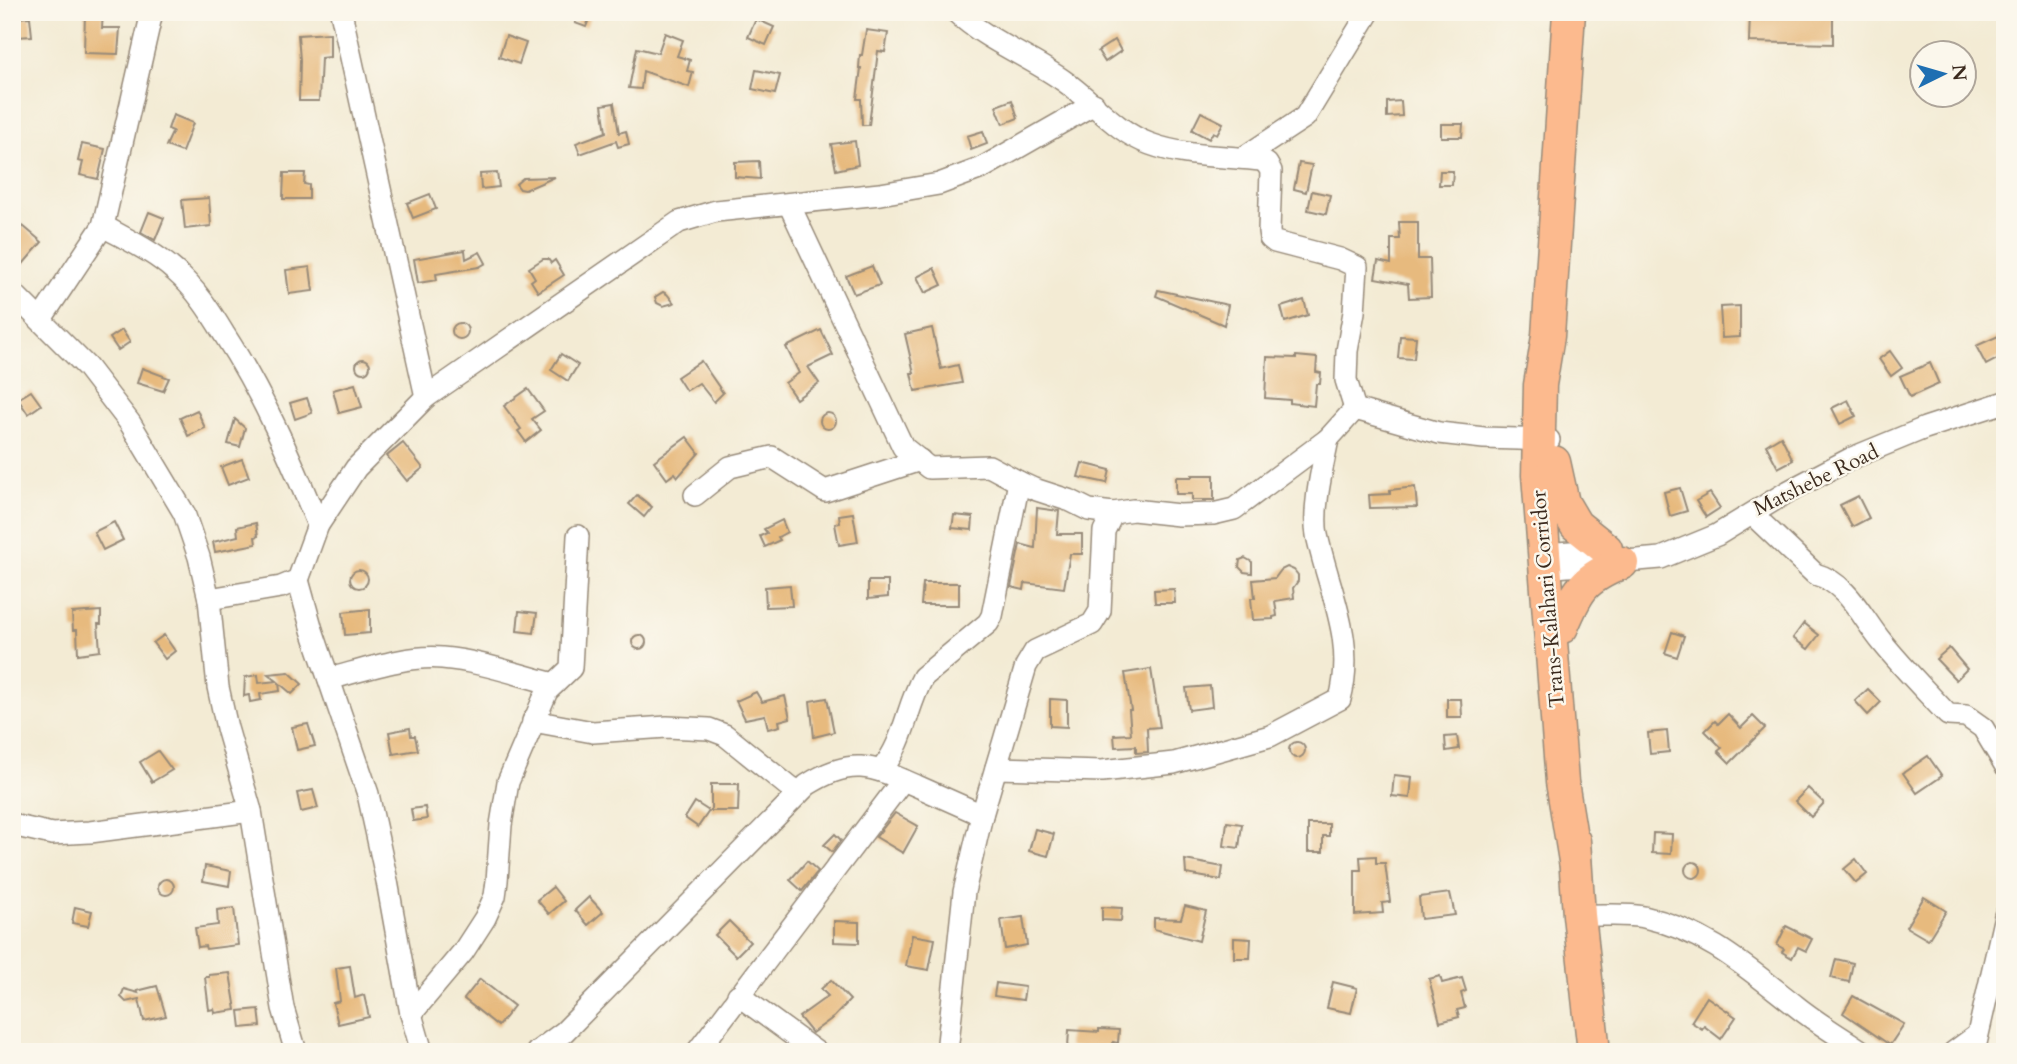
<svg xmlns="http://www.w3.org/2000/svg" width="2017" height="1064" viewBox="0 0 2017 1064" font-family="Cardo,serif">
<style>
.building{fill:#e7ba7e}
.lines{fill:none;stroke-linecap:round;stroke-linejoin:round}
.minor-casing{stroke:#978a79;stroke-width:24}
.highway-casing{stroke:#978a79;stroke-width:35}
.minor{stroke:#fff;stroke-width:21}
.highway{stroke:#fcba8e;stroke-width:32}
.labels{text-anchor:middle;dominant-baseline:central;stroke-width:5;stroke-linejoin:round;paint-order:stroke}
.street-label{font-size:21px;fill:#3b2a1e;stroke:#fbf7ec}
</style>
<rect width="100%" height="100%" fill="#fbf7ec"/>
<filter id="ink" filterUnits="userSpaceOnUse"><feTurbulence type="fractalNoise" baseFrequency=".0143" numOctaves="2"/><feDisplacementMap in="SourceGraphic" scale="14" xChannelSelector="R" yChannelSelector="G"/><feConvolveMatrix kernelMatrix="1 2 1 2 8 2 1 2 1" color-interpolation-filters="sRGB"/></filter>
<filter id="wash" filterUnits="userSpaceOnUse"><feTurbulence type="fractalNoise" baseFrequency=".00686" numOctaves="4" result="noise"/><feDisplacementMap in="SourceGraphic" scale="28" xChannelSelector="R" yChannelSelector="G"/><feGaussianBlur stdDeviation="1.57" result="paint"/><feColorMatrix in="noise" values="0 0 0 0 0 0 0 0 0 0 0 0 0 0 0 0 0 1.4 0 .05"/><feComposite in="paint" operator="in"/></filter>
<g filter="url(#wash)">
<rect width="100%" height="100%" fill="#f3ebd4"/>
<g id="blocks">
<g class="building">
<polygon points="85,12 103,12 102,28 120,28 118,54 84,53"/>
<polygon points="579,12 592,12 586,27 575,23"/>
<polygon points="1750,12 1833,12 1833,44 1749,42"/>
<polygon points="30,17 32,36 17,37 15,18"/>
<polygon points="756,19 774,27 766,45 748,37"/>
<polygon points="866,30 888,33 885,52 878,51 869,125 862,125 861,99 857,99 861,68 859,68 860,55 862,55"/>
<polygon points="330,33 330,57 321,58 319,101 299,101 300,60 298,35"/>
<polygon points="665,33 683,40 677,56 690,60 687,71 693,72 689,87 643,71 641,89 629,88 637,48 658,53"/>
<polygon points="506,36 526,43 519,64 499,57"/>
<polygon points="1115,40 1121,51 1105,62 1098,51"/>
<polygon points="756,70 780,75 775,94 752,89"/>
<polygon points="1012,100 1018,118 1003,124 996,106"/>
<polygon points="1401,101 1402,116 1387,117 1387,102"/>
<polygon points="614,103 619,133 626,131 629,144 618,147 616,141 580,154 576,143 606,132 602,105"/>
<polygon points="1201,112 1223,123 1217,134 1213,132 1209,139 1192,130"/>
<polygon points="173,115 193,123 182,152 166,146 173,131 168,129"/>
<polygon points="1441,124 1463,124 1462,137 1441,137"/>
<polygon points="983,131 987,144 971,150 967,136"/>
<polygon points="855,141 858,165 836,170 831,144"/>
<polygon points="82,144 105,149 98,179 80,175 83,162 78,161"/>
<polygon points="759,161 760,179 735,177 735,162"/>
<polygon points="1299,163 1312,165 1306,192 1294,189"/>
<polygon points="1440,171 1453,171 1452,185 1439,185"/>
<polygon points="284,173 305,173 304,184 309,185 309,199 283,199"/>
<polygon points="497,173 499,187 481,189 480,174"/>
<polygon points="555,177 525,190 520,189 516,184 523,178"/>
<polygon points="1312,191 1330,195 1326,214 1308,210"/>
<polygon points="430,194 436,209 413,218 407,203"/>
<polygon points="209,198 211,226 185,229 182,200"/>
<polygon points="149,212 164,218 155,240 141,232"/>
<polygon points="1399,222 1418,222 1418,259 1430,259 1431,297 1409,298 1408,284 1375,278 1378,261 1391,264 1391,239 1400,239"/>
<polygon points="23,226 42,242 23,264 12,255 12,239"/>
<polygon points="465,250 466,259 480,252 486,263 479,267 436,274 437,280 418,283 414,259"/>
<polygon points="543,259 548,259 551,263 555,260 564,275 538,292 531,281 535,278 529,268"/>
<polygon points="872,266 880,285 854,294 846,276"/>
<polygon points="310,267 313,291 289,294 286,270"/>
<polygon points="934,268 942,285 925,293 917,277"/>
<polygon points="1158,290 1228,305 1224,325 1156,296"/>
<polygon points="663,292 667,294 674,303 663,306 657,303 655,297"/>
<polygon points="1304,300 1308,315 1285,322 1281,307"/>
<polygon points="1740,306 1740,337 1722,338 1720,307"/>
<circle cx="460" cy="331" r="8"/>
<polygon points="932,328 941,369 958,365 962,383 915,391 911,373 914,373 905,334"/>
<polygon points="122,330 130,342 118,350 110,338"/>
<polygon points="821,330 833,355 808,367 819,383 796,399 785,383 799,373 786,347"/>
<polygon points="2005,333 2005,355 1986,365 1976,346"/>
<polygon points="1400,336 1416,337 1414,359 1398,358"/>
<polygon points="1890,351 1902,368 1891,376 1879,359"/>
<polygon points="561,354 578,365 568,381 551,370"/>
<polygon points="1296,356 1317,358 1316,372 1321,373 1320,384 1316,384 1314,406 1290,403 1290,400 1265,398 1267,357 1296,358"/>
<circle cx="363" cy="366" r="7"/>
<polygon points="701,361 723,393 714,402 699,383 686,391 677,377"/>
<polygon points="1930,363 1939,384 1910,397 1900,376"/>
<polygon points="142,368 169,378 163,391 137,383"/>
<polygon points="355,384 362,407 339,413 333,390"/>
<polygon points="528,389 544,411 532,419 541,430 526,442 518,431 521,429 504,406"/>
<polygon points="31,391 41,405 28,414 18,399"/>
<polygon points="307,398 312,413 295,419 290,403"/>
<polygon points="1848,400 1856,416 1840,424 1832,408"/>
<polygon points="197,410 205,428 188,436 180,418"/>
<circle cx="828" cy="421" r="8"/>
<polygon points="235,419 245,428 240,447 228,444"/>
<polygon points="1781,436 1793,460 1778,468 1766,445"/>
<polygon points="687,437 699,453 678,477 675,473 667,479 654,461"/>
<polygon points="403,443 423,468 407,481 387,456"/>
<polygon points="242,459 249,477 228,485 221,467"/>
<polygon points="1082,463 1110,470 1107,483 1078,477"/>
<polygon points="1192,475 1214,475 1214,500 1192,500 1192,494 1176,494 1176,477 1192,477"/>
<polygon points="1415,487 1417,507 1370,508 1369,495 1390,494 1390,490"/>
<polygon points="1680,488 1687,511 1670,516 1664,492"/>
<polygon points="1710,493 1720,508 1706,517 1696,501"/>
<polygon points="637,495 652,507 644,517 629,504"/>
<polygon points="1858,496 1869,518 1852,527 1840,505"/>
<polygon points="1037,508 1059,511 1057,534 1082,534 1082,554 1070,554 1064,588 1025,583 1024,590 1011,587 1020,544 1035,548"/>
<polygon points="853,513 858,542 839,545 835,524 840,523 839,515"/>
<polygon points="954,515 973,517 972,530 952,528"/>
<polygon points="782,520 787,532 778,537 780,540 765,547 760,536 767,533 764,529"/>
<polygon points="114,522 123,540 103,550 94,532"/>
<polygon points="256,523 258,536 255,537 256,544 215,552 213,542 238,536 237,527"/>
<polygon points="1245,558 1252,562 1252,573 1244,572 1239,567 1240,560"/>
<polygon points="1287,567 1294,570 1298,575 1298,581 1293,588 1294,598 1275,601 1277,616 1273,617 1273,619 1253,620 1251,598 1255,598 1253,580 1275,578 1281,570"/>
<circle cx="359" cy="579" r="9"/>
<polygon points="868,581 888,581 888,597 868,599"/>
<polygon points="923,583 959,583 959,605 921,605"/>
<polygon points="790,585 792,606 766,607 765,587"/>
<polygon points="1174,589 1175,603 1155,603 1154,590"/>
<polygon points="370,609 370,633 345,635 343,612"/>
<polygon points="101,611 101,624 98,624 100,651 78,654 77,630 73,630 72,613"/>
<polygon points="519,611 537,613 534,633 517,631"/>
<polygon points="1804,623 1819,635 1808,649 1793,638"/>
<polygon points="1672,632 1684,636 1677,657 1665,653"/>
<circle cx="639" cy="642" r="7"/>
<polygon points="164,635 175,651 165,659 153,643"/>
<polygon points="1949,648 1967,669 1956,680 1936,659"/>
<polygon points="1151,669 1160,727 1147,728 1148,752 1136,753 1136,746 1115,747 1114,735 1131,734 1129,710 1131,710 1125,673"/>
<polygon points="289,672 302,684 292,694 279,683 280,691 260,694 261,700 250,702 249,695 244,696 245,677 258,675 259,683 277,681 268,674"/>
<polygon points="1210,686 1212,707 1189,710 1186,688"/>
<polygon points="1868,689 1881,702 1868,715 1855,701"/>
<polygon points="756,692 762,702 785,696 790,718 779,721 780,726 768,729 765,715 745,719 736,701"/>
<polygon points="827,698 834,732 814,737 810,701"/>
<polygon points="1050,699 1067,700 1067,727 1050,726"/>
<polygon points="1447,699 1461,699 1462,717 1447,717"/>
<polygon points="1728,714 1741,728 1753,716 1765,728 1730,763 1718,751 1722,748 1705,731 1715,721 1718,724"/>
<polygon points="308,724 315,746 297,750 292,727"/>
<polygon points="410,728 411,736 415,736 418,750 393,754 389,732"/>
<polygon points="1667,731 1669,752 1650,754 1648,733"/>
<polygon points="1457,736 1459,749 1446,751 1445,737"/>
<circle cx="1297" cy="750" r="8"/>
<polygon points="158,751 172,770 152,782 140,762"/>
<polygon points="1928,756 1942,776 1917,793 1903,773"/>
<polygon points="1394,775 1412,777 1410,798 1392,796"/>
<polygon points="711,784 739,784 738,811 711,811"/>
<polygon points="1808,788 1824,803 1811,817 1795,801"/>
<polygon points="313,790 318,808 301,812 297,793"/>
<polygon points="695,802 709,811 698,827 685,818"/>
<polygon points="425,807 427,819 413,821 411,809"/>
<polygon points="895,813 918,826 903,853 876,837"/>
<polygon points="1227,822 1242,824 1239,848 1224,846"/>
<polygon points="1308,824 1329,824 1329,836 1323,836 1323,852 1308,852"/>
<polygon points="1035,829 1054,834 1048,856 1029,851"/>
<polygon points="1653,833 1672,834 1671,854 1652,853"/>
<polygon points="835,834 841,840 832,852 824,845"/>
<polygon points="1376,856 1376,863 1385,863 1390,902 1382,903 1383,913 1355,915 1355,870 1361,870 1360,857"/>
<polygon points="1856,859 1867,874 1856,883 1844,869"/>
<polygon points="1185,860 1223,867 1221,880 1186,874"/>
<polygon points="807,861 818,871 802,891 790,880"/>
<circle cx="1693" cy="870" r="8"/>
<polygon points="205,866 231,871 229,886 203,881"/>
<circle cx="166" cy="887" r="8"/>
<polygon points="553,887 564,901 549,914 537,900"/>
<polygon points="1450,893 1455,915 1421,919 1419,897"/>
<polygon points="589,897 603,912 588,925 575,910"/>
<polygon points="1924,897 1946,911 1928,940 1906,927"/>
<polygon points="1185,906 1206,911 1199,941 1154,929 1154,918 1181,919"/>
<polygon points="75,907 92,911 88,926 72,923"/>
<polygon points="1102,907 1122,908 1121,921 1102,920"/>
<polygon points="234,908 238,945 206,949 205,946 198,947 195,928 218,925 217,910"/>
<polygon points="1023,917 1027,945 1005,949 1001,920"/>
<polygon points="729,921 750,942 736,956 715,935"/>
<polygon points="834,921 859,922 859,943 834,942"/>
<polygon points="1786,926 1812,939 1806,951 1798,947 1792,958 1782,952 1784,949 1777,945"/>
<polygon points="912,935 935,939 929,970 906,966"/>
<polygon points="1234,938 1251,939 1250,958 1234,958"/>
<polygon points="1836,959 1853,963 1849,982 1831,978"/>
<polygon points="350,966 355,998 364,995 369,1017 338,1024 333,1003 340,1001 336,968"/>
<polygon points="230,973 236,1010 215,1013 214,1009 209,1010 205,977 209,977 209,975"/>
<polygon points="1440,976 1442,983 1462,978 1466,991 1461,993 1465,1008 1457,1010 1459,1017 1440,1022 1429,979"/>
<polygon points="480,979 514,1006 498,1026 464,999"/>
<polygon points="831,980 850,1000 834,1017 812,1033 799,1017 828,996 821,989"/>
<polygon points="1333,982 1357,988 1351,1013 1327,1008"/>
<polygon points="996,983 1025,987 1023,1000 994,996"/>
<polygon points="157,986 166,1016 144,1021 139,999 126,1002 121,997 124,989 138,993 137,991"/>
<polygon points="1853,996 1904,1024 1890,1045 1843,1013"/>
<polygon points="1707,997 1736,1017 1721,1039 1704,1026 1702,1029 1691,1022"/>
<polygon points="259,1009 261,1026 241,1028 239,1011"/>
<polygon points="1099,1029 1119,1030 1118,1043 1113,1042 1112,1050 1068,1047 1069,1030 1099,1032"/>
</g>
</g>
</g>
<g filter="url(#ink)">
<use href="#blocks" fill-opacity="0" stroke="#978a79" stroke-width="2"/>
<g class="lines">
<g class="minor-casing">
<g id="minor">
<polyline points="341,12 426,397"/>
<path d="M956,12C987,41 1029,56 1064,81C1093,101 1116,132 1150,144C1185,157 1224,156 1261,160L1267,164L1271,171L1269,231L1270,238L1275,242L1340,259L1357,267L1354,312L1347,351L1346,380L1355,409"/>
<polyline points="1243,158 1305,117 1369,12"/>
<polyline points="789,204 903,447 929,468 989,466 1019,482"/>
<path d="M103,226C128,240 154,252 175,271C196,289 210,311 224,334C263,394 291,459 318,525"/>
<polyline points="12,292 87,367 130,423 184,513 199,557 209,599 218,687 227,728 251,811 283,1008 296,1052"/>
<polyline points="41,319 103,226 152,12"/>
<polyline points="695,495 730,467 772,457 825,491 920,460"/>
<path d="M1753,515L1815,574C1848,583 1862,618 1882,642C1902,667 1926,691 1948,715L1966,716L1983,728L2005,765"/>
<polyline points="1544,554 1610,549"/>
<polyline points="1544,568 1661,558 1717,535 1789,491 1852,458 1925,428 2005,402"/>
<polyline points="298,580 312,630 368,794 387,881 411,1014 422,1052"/>
<polyline points="209,599 281,587 298,580 318,525 356,468 426,397 679,222 716,211 880,194 939,184 982,168 1094,104"/>
<path d="M329,679C364,670 405,655 442,658C480,661 518,675 554,684"/>
<polyline points="533,721 593,732 667,727 709,729 725,735 798,794"/>
<path d="M996,768L1102,771L1174,763L1270,736L1340,699C1356,640 1329,592 1317,535C1312,509 1323,465 1328,439"/>
<path d="M882,769C905,741 906,708 923,677L988,623L992,616L1019,482L1034,489L1071,501L1089,510L1113,513"/>
<polyline points="12,825 52,834 90,832 251,811"/>
<path d="M1579,915C1600,916 1624,913 1644,917C1707,931 1747,968 1796,1006C1817,1023 1841,1037 1863,1052"/>
<polyline points="738,995 816,1052"/>
<polyline points="411,1014 463,952 485,918 495,896 497,881 501,825 508,782 547,691 571,668 578,536"/>
<path d="M537,1052L564,1032L807,785C852,756 872,766 917,786C939,796 960,805 982,815"/>
<polyline points="697,1052 903,780"/>
<polyline points="947,1052 964,892 982,815 1026,666 1035,651 1092,624 1100,611 1104,531 1113,513 1133,510 1179,515 1213,514 1234,509 1328,439 1355,409 1439,433 1484,438 1549,440"/>
<polyline points="1954,1052 1976,1036"/>
<polyline points="1974,1052 2005,916"/>
</g>
</g>
<g class="highway-casing">
<g id="highway">
<polyline points="1569,12 1548,336 1540,385 1538,475 1562,782 1575,861"/>
<polyline points="1554,462 1563,503 1576,525 1606,549"/>
<path d="M1562,627C1578,589 1583,579 1622,563"/>
<polyline points="1574,841 1579,915 1594,1052"/>
</g>
</g>
<use href="#minor" class="minor"/>
<use href="#highway" class="highway"/>
</g>
</g>
<g class="labels">
<g class="street-label">
<text transform="translate(1816 480) rotate(-26)">Matshebe Road</text>
<text transform="translate(1548 599) rotate(-95)">Trans-Kalahari Corridor</text>
</g>
</g>
<rect width="2017" height="1064" fill="none" stroke="#fbf7ec" stroke-width="42"/>
<g transform="translate(1943 74) rotate(85)"><circle r="33" fill="#fbf7ec" stroke="#aea59a" stroke-width="2"/>
<path d="M0-5L12 26L0 18L-12 26Z" fill="#1f6fb2"/>
<text y="-10" font-size="19" font-weight="bold" text-anchor="middle" fill="#3b2a1e">N</text>
</g>
</svg>
